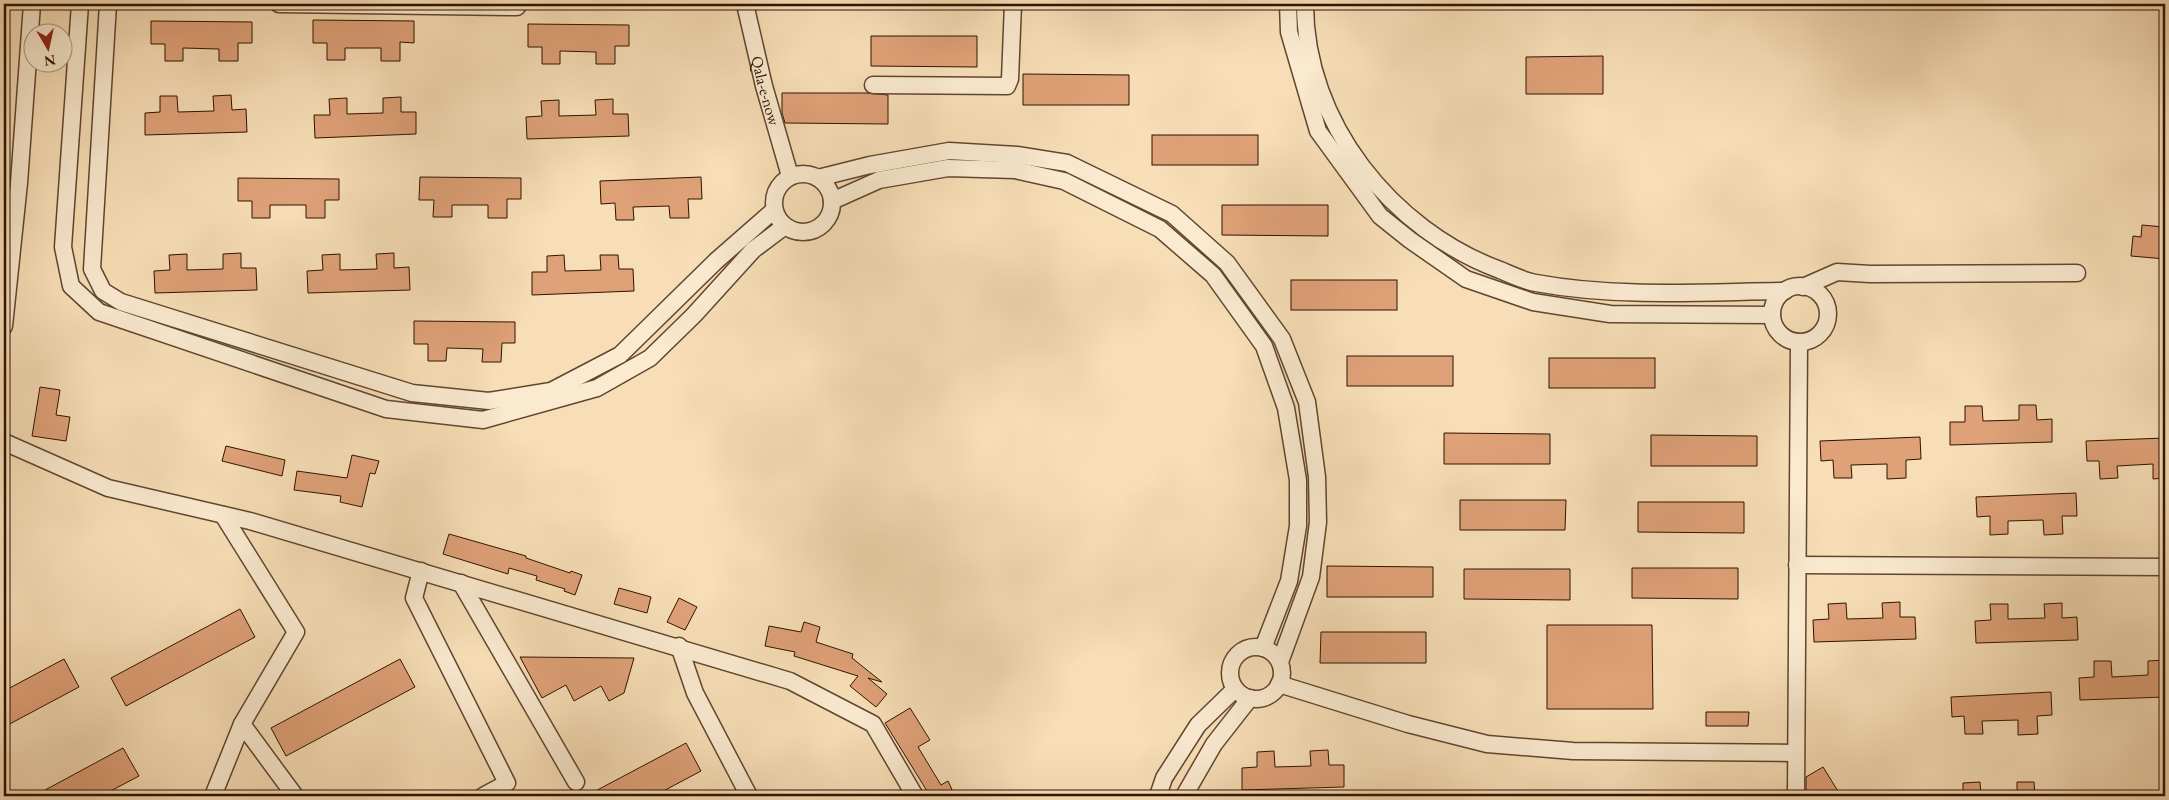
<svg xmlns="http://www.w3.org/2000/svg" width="2169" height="800" viewBox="0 0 2169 800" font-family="'EB Garamond',serif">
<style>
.building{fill:#dfa178;stroke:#2f1201}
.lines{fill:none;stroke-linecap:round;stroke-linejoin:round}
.minor-casing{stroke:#61452e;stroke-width:19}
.minor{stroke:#faead0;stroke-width:16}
.labels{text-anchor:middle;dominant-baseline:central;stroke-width:4;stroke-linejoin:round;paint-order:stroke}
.street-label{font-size:16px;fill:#2f1201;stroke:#faead0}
</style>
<rect width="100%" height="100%" fill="#f7deb6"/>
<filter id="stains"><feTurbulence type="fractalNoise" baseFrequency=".004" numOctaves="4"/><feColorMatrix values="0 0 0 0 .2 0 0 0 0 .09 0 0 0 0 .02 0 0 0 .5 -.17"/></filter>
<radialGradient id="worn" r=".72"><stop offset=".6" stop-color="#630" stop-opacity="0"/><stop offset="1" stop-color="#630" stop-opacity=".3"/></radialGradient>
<g class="building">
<polygon points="313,20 414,21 414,43 400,42 400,61 381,61 381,48 345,48 345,60 327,60 327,43 313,43"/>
<polygon points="151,21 252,22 252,43 238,43 238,61 219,61 219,49 183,48 183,61 165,61 165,44 151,44"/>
<polygon points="528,24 629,25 629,46 615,46 615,64 596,64 596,52 560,51 560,64 542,64 542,47 528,47"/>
<polygon points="871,36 977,36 977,67 871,66"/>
<polygon points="1603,56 1603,94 1526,94 1526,57"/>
<polygon points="1023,74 1129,75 1129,105 1023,105"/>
<polygon points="782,93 867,93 888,95 888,124 785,123 782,113"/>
<polygon points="231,95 232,110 246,109 247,132 145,135 145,113 160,112 160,96 177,96 178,112 214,111 213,96"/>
<polygon points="401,97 401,112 416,112 416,134 315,138 314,115 330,115 329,99 347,98 347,114 383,113 383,98"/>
<polygon points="613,99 613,114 628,114 629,136 527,139 526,117 542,116 541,101 559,100 559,116 596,115 595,100"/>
<rect x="1152" y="135" width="106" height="30"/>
<polygon points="420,177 521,178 521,199 507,199 507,218 488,218 488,205 452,205 452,217 433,217 434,200 419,200"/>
<polygon points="701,177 702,199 688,199 689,218 670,218 669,206 633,207 634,220 616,220 615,203 601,204 600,181"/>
<polygon points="238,178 339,179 339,200 325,200 325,218 306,218 306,205 270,205 270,218 252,218 252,201 238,201"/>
<polygon points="1222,205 1328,205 1328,236 1222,235"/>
<polygon points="2142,225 2164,227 2165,259 2131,256 2133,236 2141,237"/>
<polygon points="241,253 241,268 256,268 257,290 155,293 154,271 170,270 169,255 187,254 187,270 223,269 223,254"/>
<polygon points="394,253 394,268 409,267 410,290 308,293 307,271 323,270 322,255 340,254 340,270 377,269 376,254"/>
<polygon points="564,255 565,271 601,270 600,255 618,255 619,269 633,269 634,291 532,295 532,272 547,272 547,256"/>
<rect x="1291" y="280" width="106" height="30"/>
<polygon points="414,321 515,322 515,343 502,343 501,362 482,362 483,349 447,348 446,361 428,361 428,344 414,344"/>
<rect x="1347" y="356" width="106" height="30"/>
<rect x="1549" y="358" width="106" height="30"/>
<polygon points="40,387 60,390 56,415 70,417 66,441 32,436"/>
<polygon points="2019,405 2036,405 2037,420 2052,419 2052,442 1950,445 1950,422 1965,422 1965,406 1982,406 1983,421 2019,420"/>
<polygon points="1444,433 1550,434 1550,464 1444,464"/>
<polygon points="1651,435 1757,436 1757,466 1651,466"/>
<polygon points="1920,437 1921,459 1906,460 1906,478 1887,479 1887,464 1851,465 1852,478 1834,478 1833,460 1821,461 1820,441"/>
<polygon points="2165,438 2165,478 2153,479 2153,464 2117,466 2118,478 2100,479 2099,461 2087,461 2086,441"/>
<polygon points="226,446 285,460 282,476 222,461"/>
<polygon points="352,455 379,461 375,474 370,473 362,507 340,502 341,496 294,490 297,471 347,478"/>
<polygon points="2076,493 2077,516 2062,516 2063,534 2044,535 2043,520 2008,521 2008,534 1990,535 1990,516 1977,517 1976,497"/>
<polygon points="1460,500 1566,500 1565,530 1460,530"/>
<polygon points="1638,502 1744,502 1744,533 1638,532"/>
<polygon points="449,534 526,556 526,558 570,573 571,571 582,575 575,595 564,591 565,589 536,580 537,576 509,568 508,574 443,554"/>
<polygon points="1327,566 1433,567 1433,597 1327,597"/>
<polygon points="1632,568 1738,568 1738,599 1632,598"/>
<polygon points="1464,569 1570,569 1570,600 1464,599"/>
<polygon points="619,588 651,597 647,613 614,604"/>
<polygon points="679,598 697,607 685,630 667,622"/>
<polygon points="1900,602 1900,617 1915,617 1916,639 1814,642 1813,620 1829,619 1828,604 1846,603 1847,619 1883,618 1882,603"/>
<polygon points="2062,603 2062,618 2077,617 2078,640 1976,643 1975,621 1991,620 1990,604 2008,604 2008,619 2045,618 2044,604"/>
<polygon points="240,609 255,637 126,706 111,678"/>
<polygon points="804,622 820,627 816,642 853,654 852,658 882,682 868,678 887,694 876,707 850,686 858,676 794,656 795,652 765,646 769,626 801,632"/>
<polygon points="1547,625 1652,625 1653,709 1547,709"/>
<polygon points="1321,632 1426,632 1426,663 1320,663"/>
<polygon points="520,657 634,658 624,693 609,701 601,686 574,701 566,685 542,698"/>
<polygon points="64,659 79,687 4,727 4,691"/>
<polygon points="400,659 415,687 286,756 271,728"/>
<polygon points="2165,660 2165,697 2080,700 2079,678 2094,677 2094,661 2111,661 2112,677 2148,675 2148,661"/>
<polygon points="2051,692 2052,715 2037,716 2038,734 2018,735 2018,720 1982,721 1983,734 1965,734 1964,716 1952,717 1951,697"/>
<polygon points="910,708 930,740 918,747 941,785 948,781 955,796 925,796 924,793 927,791 885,723"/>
<polygon points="1706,712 1749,712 1748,726 1706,726"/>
<polygon points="686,743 701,771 654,796 586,796"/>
<polygon points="123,748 139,776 101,796 34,796"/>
<polygon points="1328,750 1329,765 1344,765 1344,787 1242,790 1242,768 1257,767 1257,752 1274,751 1275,767 1311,766 1310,751"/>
<polygon points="1823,767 1841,796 1809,796 1806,791 1806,777"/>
<polygon points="1980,782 1981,796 1963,796 1963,783"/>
<polygon points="2017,782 2034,782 2035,796 2017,796"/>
</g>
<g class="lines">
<g class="minor-casing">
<g id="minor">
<polyline points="80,4 63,247 71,286 99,312 386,409 483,420 597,388 650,358 694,315 753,250 785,226"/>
<polyline points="108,4 92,269 103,291 121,302 412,393 489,401 551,391 620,355 716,261 774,210"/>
<polyline points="279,4 517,7"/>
<path id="s1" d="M745,4L764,86L790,176"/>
<polyline points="1288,4 1289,32 1318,131 1380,216 1410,240 1466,279 1533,302 1610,314 1772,315"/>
<path d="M1305,4C1305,123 1392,230 1500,270C1512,275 1524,281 1536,283C1618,298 1702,292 1785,291"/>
<polyline points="873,85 1007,86 1010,79 1013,4"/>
<circle cx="803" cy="203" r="29"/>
<polyline points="818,178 870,165 949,151 1017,155 1067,163 1172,214 1227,263 1282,339 1307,402 1317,477 1318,522 1311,577 1280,662"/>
<polyline points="832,201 879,180 948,168 1015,170 1064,181 1160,229 1213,275 1264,346 1286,408 1298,480 1298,526 1289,581 1263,648"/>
<circle cx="1800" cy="314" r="28"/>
<polyline points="1803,287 1837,272 1870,274 2077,273"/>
<polyline points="4,326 19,183 32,4"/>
<polyline points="4,442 108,488 250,521 790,681 873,724 915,796"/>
<polyline points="1797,565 2165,567"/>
<polyline points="421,571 414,598 507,783 483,796"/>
<polyline points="461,583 576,782"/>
<polyline points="679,646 695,693 749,796"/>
<circle cx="1256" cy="673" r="26"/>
<polyline points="1279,684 1408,724 1487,744 1573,751 1796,753"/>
<polyline points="242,724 295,796"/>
<polyline points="213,796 242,724 296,632 223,515"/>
<polyline points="1158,796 1164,778 1198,725 1235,689"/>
<polyline points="1184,796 1214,744 1250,698"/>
<polyline points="1796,796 1799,342"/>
</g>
</g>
<use href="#minor" class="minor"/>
</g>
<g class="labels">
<g class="street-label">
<text stroke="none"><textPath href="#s1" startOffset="89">Qala-e-now</textPath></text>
</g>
</g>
<rect width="2169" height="800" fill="none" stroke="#f7deb6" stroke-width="20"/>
<rect x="5" y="5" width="2159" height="790" fill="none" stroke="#2f1201" stroke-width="2.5"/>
<rect x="10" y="10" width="2149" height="780" fill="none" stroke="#2f1201"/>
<g transform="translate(48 48) rotate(171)"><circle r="24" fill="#faead0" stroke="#a9947d"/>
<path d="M0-4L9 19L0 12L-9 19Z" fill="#8f2418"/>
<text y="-8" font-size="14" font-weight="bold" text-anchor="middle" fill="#2f1201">N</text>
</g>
<rect width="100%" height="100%" filter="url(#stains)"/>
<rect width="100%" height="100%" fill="url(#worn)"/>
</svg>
